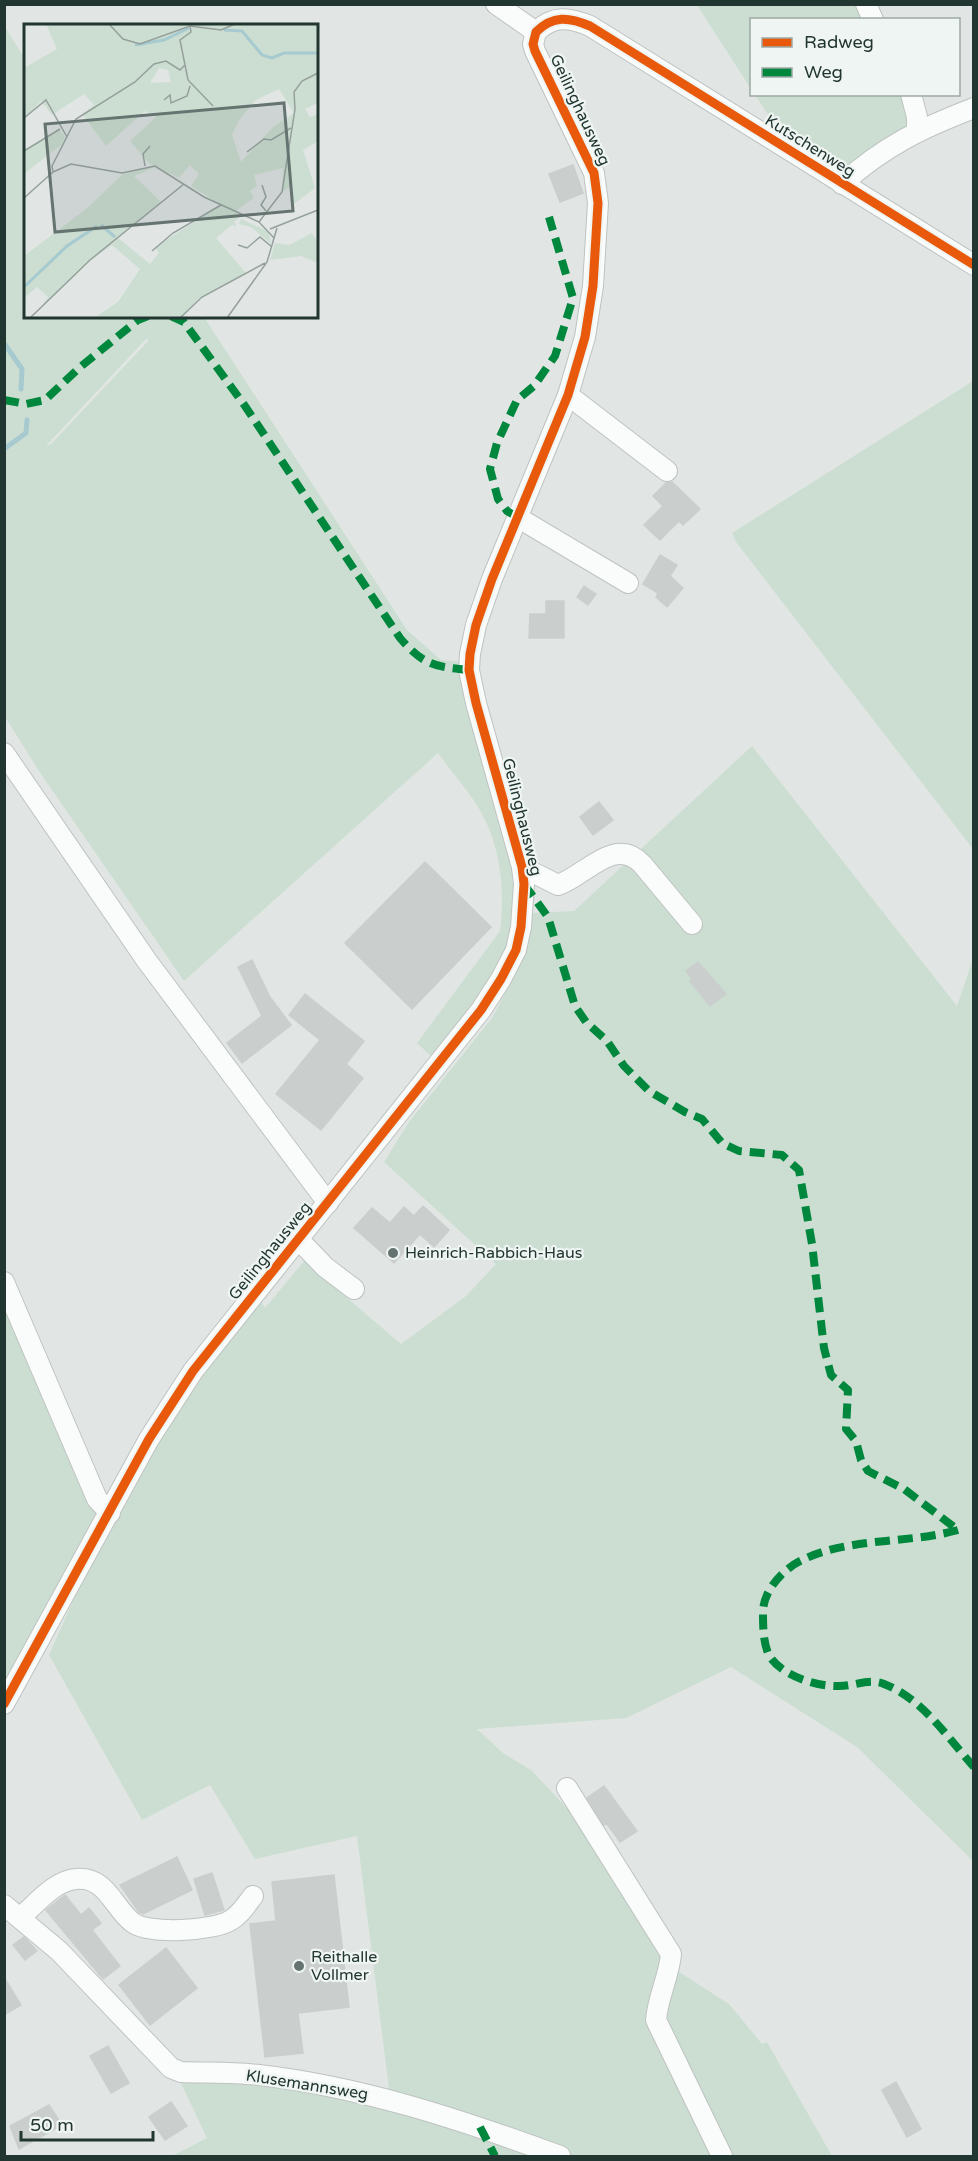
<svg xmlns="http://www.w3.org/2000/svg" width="978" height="2161" viewBox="0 0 978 2161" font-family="'Varela Round',sans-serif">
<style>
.green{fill:#ccded1;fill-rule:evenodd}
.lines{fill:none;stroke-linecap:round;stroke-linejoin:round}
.stream{stroke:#a6cad0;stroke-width:5}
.building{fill:#cacfcd;stroke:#cacfcd;stroke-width:1.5}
.minor-casing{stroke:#bec3c1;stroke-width:22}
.minor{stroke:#fafbfb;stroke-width:20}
.quiet{stroke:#00873e;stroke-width:8;stroke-dasharray:15 8;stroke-linecap:butt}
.cycleway-casing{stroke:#eff5f2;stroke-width:13}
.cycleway{stroke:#e8590c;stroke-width:9}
.poi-dot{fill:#657470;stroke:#eff5f2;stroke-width:2}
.labels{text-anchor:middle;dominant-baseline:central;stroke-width:4.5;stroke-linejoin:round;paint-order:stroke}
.street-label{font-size:16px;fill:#223631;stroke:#eff5f2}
.poi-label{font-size:16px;fill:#223631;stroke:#eff5f2;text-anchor:start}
.inset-river{fill:none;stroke:#a6cad0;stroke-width:3}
.inset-road{fill:none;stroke:#95a09c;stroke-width:1.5}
.view{fill:#657470;fill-opacity:0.15;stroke:#657470;stroke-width:3}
.inset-edge{fill:none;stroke:#223631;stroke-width:3}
</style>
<rect width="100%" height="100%" fill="#e1e6e4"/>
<g class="green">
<polygon points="697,5 862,5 869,19 752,20 751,89"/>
<path d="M4,25L25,59L26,316L204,317L407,630L441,660L461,662L517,868L514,945L435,1060L417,1043L500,931C505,892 501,848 482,814C470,792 452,773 438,753L184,981L41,774L5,717ZM146,339L149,340L51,444L46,446Z"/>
<polygon points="755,95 906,95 911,106 908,127 846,172 775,125"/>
<polygon points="973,381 973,849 736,542 732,533"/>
<polygon points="752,746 957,1006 973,959 973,1861 857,1747 731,1667 626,1718 477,1729 504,1754 531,1770 584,1826 676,1970 729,2004 762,2044 767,2042 832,2156 172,2156 207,2138 179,2079 297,2089 391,2104 357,1836 255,1859 210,1785 142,1820 49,1655 112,1513 150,1440 257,1296 265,1308 304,1261 401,1344 466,1296 496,1264 384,1162 409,1122 492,1018 512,980 524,948 530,913 574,911"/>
<polygon points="4,1302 107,1515 5,1683 4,1683"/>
</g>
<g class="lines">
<g class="stream">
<polyline points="4,343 22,369 21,389"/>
<polyline points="4,449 26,433 27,420"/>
</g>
</g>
<g class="building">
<polygon points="573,165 583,193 560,202 549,174"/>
<polygon points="672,482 700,509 683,525 679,521 660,540 644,525 663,506 653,496 666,483"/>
<polygon points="660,555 677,565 670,576 683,588 667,607 656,597 658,593 643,584"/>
<polygon points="584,586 596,594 588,605 577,597"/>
<polygon points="546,601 564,601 564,638 529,638 530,614 546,614"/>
<polygon points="599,802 613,820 593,835 580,817"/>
<polygon points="425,862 491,927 412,1009 345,943"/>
<polygon points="252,960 270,997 291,1025 242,1063 227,1043 262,1016 238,967"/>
<polygon points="698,962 726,994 710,1006 690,981 692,979 686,971"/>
<polygon points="305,994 364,1041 346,1064 363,1078 321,1130 276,1094 320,1040 289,1015"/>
<polygon points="423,1206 449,1230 434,1247 420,1234 394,1263 354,1228 372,1208 390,1223 404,1207 414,1216"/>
<polygon points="604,1786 637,1831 620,1842 607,1824 604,1825 587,1798"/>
<polygon points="177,1857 192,1890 143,1914 139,1912 120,1885"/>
<polygon points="212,1873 224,1910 205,1915 194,1879"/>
<polygon points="334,1875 349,2007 298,2013 303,2053 265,2057 250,1924 276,1921 272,1882"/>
<polygon points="65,1895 81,1915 89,1908 101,1923 92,1930 120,1966 103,1979 46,1910"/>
<polygon points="24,1937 37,1951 25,1960 13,1945"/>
<polygon points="166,1948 197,1988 150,2025 119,1985"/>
<polygon points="4,1977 21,2005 4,2015"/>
<polygon points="108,2046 129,2083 111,2093 90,2056"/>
<polygon points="896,2082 921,2129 907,2137 882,2090"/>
<polygon points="171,2102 187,2126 165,2140 149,2117"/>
<polygon points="49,2105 62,2125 19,2149 10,2126"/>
</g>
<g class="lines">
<g class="minor-casing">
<g id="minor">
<polyline points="496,4 536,32"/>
<polyline points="866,4 873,20"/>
<polyline points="911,94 917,117 917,130"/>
<path d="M842,184C884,146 922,128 974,108"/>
<polyline points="568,395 667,471"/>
<polyline points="517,517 628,583"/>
<polyline points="4,753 147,961 328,1203"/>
<path d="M522,867L558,885C585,876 615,835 642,864L692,924"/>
<polyline points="299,1240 325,1267 354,1289"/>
<polyline points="4,1282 97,1499 110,1513"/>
<path d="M4,1704L149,1439L193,1371L481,1010L501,979L516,950L521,927L524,884L522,867L476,703L469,670L470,654L476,625L492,579L568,395L585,337L593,286L598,203L594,173L535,51L533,44L536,32C553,15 569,17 590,26L974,265"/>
<path d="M567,1788L671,1954C669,1977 658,1996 656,2020L722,2156"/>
<path d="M4,1905L59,1951L171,2068L181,2072C206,2073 233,2072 259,2075C363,2087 462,2120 560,2156"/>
<path d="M20,1918C35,1905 55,1880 76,1879C106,1876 113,1907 132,1922C147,1935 215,1931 231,1920C240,1915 246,1905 253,1896"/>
</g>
</g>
<use href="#minor" class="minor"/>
<g class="quiet">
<path d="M171,316L184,322L245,406L400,638C423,665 435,667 469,670"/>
<polyline points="4,400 26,404 45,400 79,368 138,320 148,316"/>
<polyline points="517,517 507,511 498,499 490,469 497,443 517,400 534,386 555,356 573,298 549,217"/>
<polyline points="524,884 548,917 575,1006 586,1022 607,1041 624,1066 649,1091 685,1112 702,1119 722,1143 739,1151 782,1155 799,1170 812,1244 824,1348 831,1375 848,1390 846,1429 856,1441 861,1460 868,1471 904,1489 958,1530"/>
<path d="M958,1530C908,1544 850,1537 802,1560C783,1569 763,1591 763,1612C763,1625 763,1641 768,1653C778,1675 817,1687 839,1686C855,1686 869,1678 884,1684C923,1699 947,1737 974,1767"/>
<polyline points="480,2127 495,2156"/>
</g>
<g class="cycleway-casing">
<path id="cycleway" d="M4,1704L149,1439L193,1371L481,1010L501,979L516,950L521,927L524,884L522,867L476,703L469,670L470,654L476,625L492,579L568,395L585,337L593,286L598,203L594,173L535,51L533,44L536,32C553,15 569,17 590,26L974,265"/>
</g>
<use href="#cycleway" class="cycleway"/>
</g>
<g class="poi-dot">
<circle cx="393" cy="1253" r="6"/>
<circle cx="299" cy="1966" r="6"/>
</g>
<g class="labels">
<g class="street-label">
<text transform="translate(580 110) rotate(65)">Geilinghausweg</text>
<text transform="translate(810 146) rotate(32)">Kutschenweg</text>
<text transform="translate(522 817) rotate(76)">Geilinghausweg</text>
<text transform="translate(270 1251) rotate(-51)">Geilinghausweg</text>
<text transform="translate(307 2085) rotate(9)">Klusemannsweg</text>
</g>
<g class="poi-label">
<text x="405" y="1253">Heinrich-Rabbich-Haus</text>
<text x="311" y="1957">Reithalle<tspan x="311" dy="18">Vollmer</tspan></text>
</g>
</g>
<g transform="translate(24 24)">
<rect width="294" height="294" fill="#e1e6e4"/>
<path d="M22,0H294V79L281,85L286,93L294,90V117L279,126L291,164L270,180L265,164L258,168L259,144L230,151L233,162L226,167L230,174L213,186L217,191L210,198L213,203L208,201L192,214L222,249L174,275L158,294H70L94,278L116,245L88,221L64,238L26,276L19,280L24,273L13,263L0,274V232L62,185L99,150L127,142L143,149L129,144L110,152L137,178L93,213L126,240L135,229L131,223L197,181L167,162L175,150L166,141L155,154L126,140L106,117L132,93L121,87L82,122L58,90L70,81L60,70L28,91L17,77L0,95V44L33,25ZM135,44L144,46L147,58L126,59ZM255,65L270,89L249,103L217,138L208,111L215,96L232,76ZM36,106L41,113L37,121L0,150V126ZM217,195L245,208L247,220L227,203L215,200ZM288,209L294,219V239L277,232L246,236L251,219L265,221Z" fill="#ccded1" fill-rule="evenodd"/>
<path class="inset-river" d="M200,6L218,7L238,31L248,34L260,29H294M111,21L140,16L165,4M77,201L91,213M0,263L43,222L73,202"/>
<path class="inset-road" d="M85,0L99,15L116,20L166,2L197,6L211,0M166,2L167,8L156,16L164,56L189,82M140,76L146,71L147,79L163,72L166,62M0,94L22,76L43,113M0,127L36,105M223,128L240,115L247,116L267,104M121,142L119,130L126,122M29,148L47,140L98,149L131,142L180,173L235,198L250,214M29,148L28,142L52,95L111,58L130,40L142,37L156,46L161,41M238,161L242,173L237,181L242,187M0,174L29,148M235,198L258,168L271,85L270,68L278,57L294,49M246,205L294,186M214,221L223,224L236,213L248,223M128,227L149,209L197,181M6,294L66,236L160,160M156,294L178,273L241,239M203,294L243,238L253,204"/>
<path class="view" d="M260,79L269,187L31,208L21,100Z"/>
<rect width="294" height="294" class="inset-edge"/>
</g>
<rect width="978" height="2161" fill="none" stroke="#223631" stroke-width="12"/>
<rect x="750" y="18" width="210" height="78" fill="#eff5f2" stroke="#9da9a5" stroke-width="1.5"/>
<rect x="762" y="38" width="30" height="9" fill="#e8590c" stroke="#9da9a5" stroke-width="1.5"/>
<text x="804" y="48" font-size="18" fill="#223631">Radweg</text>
<rect x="762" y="68" width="30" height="9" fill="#00873e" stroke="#9da9a5" stroke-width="1.5"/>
<text x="804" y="78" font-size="18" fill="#223631">Weg</text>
<path d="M21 2131v9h132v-9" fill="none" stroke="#223631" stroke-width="3"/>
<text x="30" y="2131" font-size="18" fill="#223631" stroke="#eff5f2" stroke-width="4.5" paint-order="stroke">50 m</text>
</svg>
